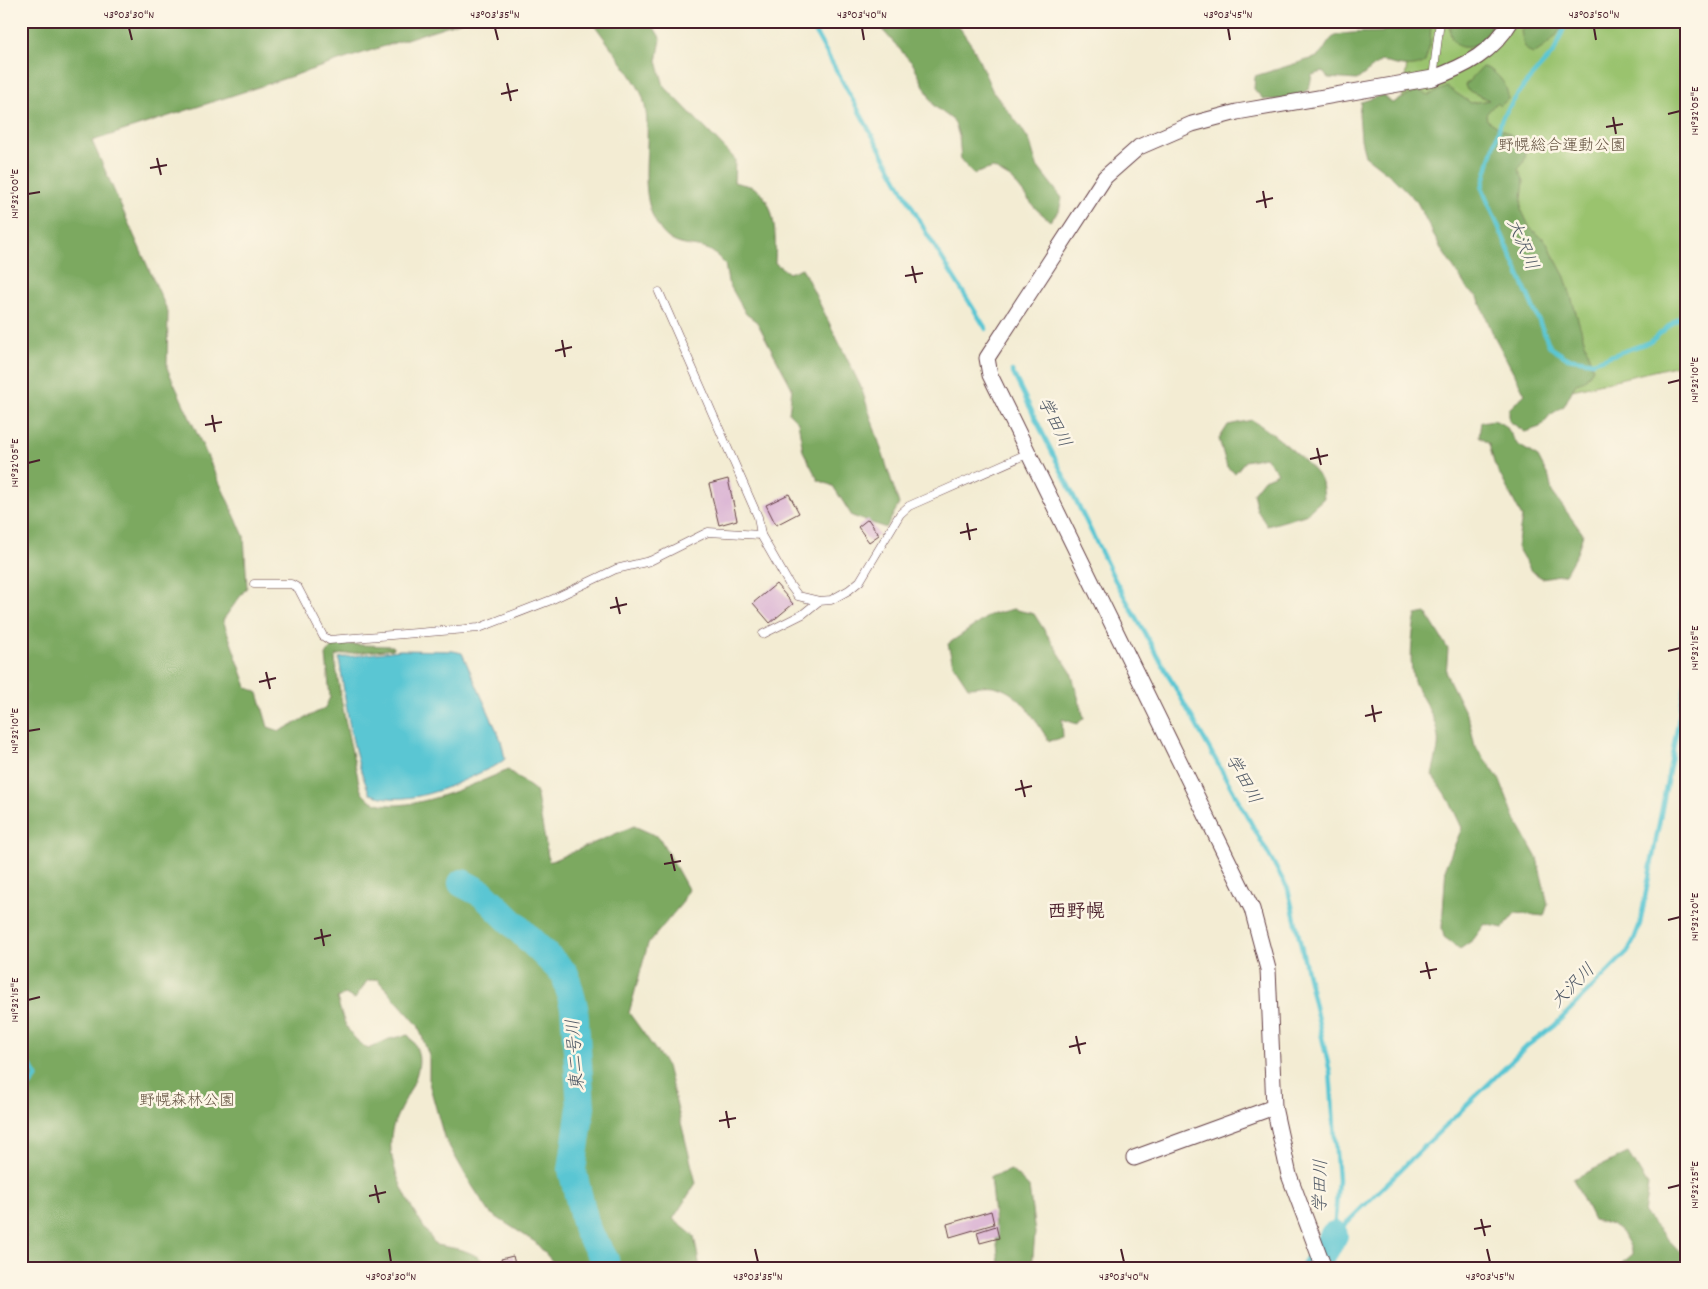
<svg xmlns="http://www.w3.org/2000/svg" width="1708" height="1289" viewBox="0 0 1708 1289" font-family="Dekko,'Klee One',sans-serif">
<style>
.green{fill:#9ac36e;stroke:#72714c}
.forest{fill:#7ba961;stroke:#626446}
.water{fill:#5ac6d3;stroke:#52727f}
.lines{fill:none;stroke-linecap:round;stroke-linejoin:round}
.stream{stroke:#5ac6d3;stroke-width:4.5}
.river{stroke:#5ac6d3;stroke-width:28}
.building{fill:#dab3d4}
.lane-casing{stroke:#633e44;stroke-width:9}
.street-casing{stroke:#633e44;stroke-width:17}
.lane{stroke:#fff;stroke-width:8}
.street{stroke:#fff;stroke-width:15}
.ticks{fill:none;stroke:#4a1f2b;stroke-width:2}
.labels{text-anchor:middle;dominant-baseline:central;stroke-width:5;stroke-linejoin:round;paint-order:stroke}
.park-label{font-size:16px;fill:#62503f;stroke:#fcf5e5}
.water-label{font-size:18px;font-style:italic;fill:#505966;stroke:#fcf5e5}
.quarter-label{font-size:19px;font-weight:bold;fill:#4a1f2b;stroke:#fcf5e5}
.neatline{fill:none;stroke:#4a1f2b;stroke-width:2}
.ticks-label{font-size:12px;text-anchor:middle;fill:#4a1f2b}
</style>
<rect width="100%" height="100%" fill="#fcf5e5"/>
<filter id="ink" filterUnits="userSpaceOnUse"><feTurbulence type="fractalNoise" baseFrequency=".02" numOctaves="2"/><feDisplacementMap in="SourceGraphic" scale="10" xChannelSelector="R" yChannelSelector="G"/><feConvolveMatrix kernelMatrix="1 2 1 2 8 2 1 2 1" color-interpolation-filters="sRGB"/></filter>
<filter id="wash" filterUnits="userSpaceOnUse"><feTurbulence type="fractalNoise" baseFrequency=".0096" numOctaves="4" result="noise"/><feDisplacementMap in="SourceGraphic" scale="20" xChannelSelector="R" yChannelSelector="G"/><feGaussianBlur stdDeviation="1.12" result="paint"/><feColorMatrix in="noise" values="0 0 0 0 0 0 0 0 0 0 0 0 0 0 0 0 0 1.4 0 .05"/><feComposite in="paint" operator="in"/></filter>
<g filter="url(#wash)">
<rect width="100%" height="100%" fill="#f3ecd3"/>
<polygon class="green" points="1413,21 1687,21 1687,363 1568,391 1402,100"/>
<g class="forest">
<path d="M21,21H462L92,141L168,312L167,368L244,536L247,587L223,620L247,687L258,693L268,727L280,731L325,708L330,697L326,655L334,644L393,646V649L337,655L335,659C340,696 347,732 356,769C358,776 359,789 363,794C389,825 478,782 508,770L536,791L549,862L634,826L659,837L688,889L682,903L648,944L629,1013L667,1066L696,1183L673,1219L694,1236L700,1268H553L554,1263L535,1242L490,1213L469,1181L444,1137L429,1083V1056L418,1025L377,979L367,981L355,999L345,994L337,998C343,1021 347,1035 368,1049L389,1039L408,1035C439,1068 394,1103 391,1137C387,1171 417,1219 436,1245C458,1249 475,1250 490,1268H21Z"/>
<path d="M592,21H650L661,39L657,61L664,86L735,159L734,182C740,184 748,185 753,187C777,199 776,241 775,263L789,273L802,268L861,387L899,504L886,528L852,516L833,486L818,480L803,451L798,422L789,413L792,388L757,322L746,314L728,282L725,264C721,260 716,254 711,251C695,243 677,250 662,232C632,194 656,141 643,98C637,79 605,41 592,21Z"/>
<polygon points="877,21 955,21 973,47 993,92 1020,126 1030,142 1037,166 1062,198 1059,211 1050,221 1035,208 1012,179 993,168 973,174 961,160 959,136 954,121 934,106 913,64 878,25"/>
<path d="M1389,21H1431L1430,45L1425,62C1413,70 1394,65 1381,61L1357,80L1328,78L1323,72L1312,75L1309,89C1296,98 1278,101 1263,99L1254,89L1255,76L1317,57C1324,52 1326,44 1332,38C1341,31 1371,33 1383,32Z"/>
<path d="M1450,21H1493C1489,29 1483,43 1474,46C1454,52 1448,37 1450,21Z"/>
<path d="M1526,21H1564C1560,35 1546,47 1533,54C1523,50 1523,41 1521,31Z"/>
<path d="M1482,67C1496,69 1509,86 1508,99L1500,106L1496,103L1486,114L1487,120L1524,143C1527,154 1526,162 1518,169L1524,181L1521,209L1530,228L1545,240L1565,277L1593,369L1586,379L1575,385L1564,406L1550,415L1540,427L1525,432L1509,421V409L1525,394L1493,334L1478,297L1469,291L1441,249L1417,202L1391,176L1365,156L1361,139L1359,113L1361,102L1383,95L1392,103L1418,91L1429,95L1447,87L1471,103L1489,100L1467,90L1465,85Z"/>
<path d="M1252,420C1268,429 1315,466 1322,482C1323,487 1323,493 1324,498L1305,515L1267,526L1257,510L1253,493L1264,479L1278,473L1265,457L1245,461L1235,473L1227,467L1219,439L1228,425Z"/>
<polygon points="1494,420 1506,426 1517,444 1538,457 1549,478 1552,492 1583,534 1577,553 1565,574 1542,578 1531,571 1517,547 1522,517 1494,463 1489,444 1479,436 1481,422"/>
<path d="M1013,609L1034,614L1071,672L1084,718L1077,724L1062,719L1063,738L1049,741C1035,720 1022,694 997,687C989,684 977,687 968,687L953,664L948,644L990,615Z"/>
<path d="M1426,613L1448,649L1446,674L1469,720L1475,746L1500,780L1516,821L1537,858L1548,904L1544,916L1515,913L1503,928L1485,924L1473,940L1460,949L1444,937L1442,928L1446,865L1462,828L1449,800L1432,775C1434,763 1440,748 1438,737C1436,717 1423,701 1415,684C1408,667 1412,633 1416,615Z"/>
<path d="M1628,1153L1648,1185L1644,1214L1686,1258V1268H1616L1633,1254C1624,1231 1618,1225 1593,1220L1573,1179Z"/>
<polygon points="1011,1170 1029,1187 1035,1233 1032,1268 992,1268 999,1263 990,1177"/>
</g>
<path class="water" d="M400,650L453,651L462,653L501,740L505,759L497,765C459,782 413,809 370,794C351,752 346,703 339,658Z"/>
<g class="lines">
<g class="stream">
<polyline points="809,21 927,234 986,329"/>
<polyline points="1567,21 1554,52 1525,84 1502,118 1482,188 1550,347 1567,358 1593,362 1650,342 1681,316 1687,316"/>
<polyline points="1012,371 1115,580 1288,889 1330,1072 1338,1180 1334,1235"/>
<polyline points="21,1058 30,1065 37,1076 30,1086 21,1090"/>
<polyline points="1334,1235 1527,1046 1554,1026 1630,949 1640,924 1687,676"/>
</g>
<g class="river">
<polyline points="462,883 483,894 565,974 574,1007 581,1107 572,1170 587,1230 605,1260 606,1268"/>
<polyline points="1314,1268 1334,1235"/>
</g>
</g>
<g id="blocks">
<g class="building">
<polygon points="728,479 737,520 719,525 709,484"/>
<polygon points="789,494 799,513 776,525 766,505"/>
<polygon points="868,519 879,535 869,542 858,527"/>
<polygon points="776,584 793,604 770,623 753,603"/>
<polygon points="991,1211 994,1224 950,1237 947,1224"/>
<polygon points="996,1226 999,1238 980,1243 977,1232"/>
<polygon points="513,1256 516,1268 504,1268 501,1259"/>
</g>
</g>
</g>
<g filter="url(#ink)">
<use href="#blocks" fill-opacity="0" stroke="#633e44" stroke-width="1"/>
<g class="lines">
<g class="lane-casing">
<g id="lane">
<polyline points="1433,78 1440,21"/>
<polyline points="659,292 758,517 761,535 789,584 798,596 819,601 831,600 849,590 860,581 900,514 909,506 1029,453"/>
<polyline points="254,584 291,584 298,588 323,636 329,640 479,628 551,600 616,569 650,561 708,532 761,535"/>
<polyline points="763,634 803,614 819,601"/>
</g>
</g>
<g class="street-casing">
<g id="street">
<polyline points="1134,1158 1274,1107"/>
<path d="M1324,1268L1289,1175L1274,1107L1268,969L1252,909L990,375L987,358L1105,177L1139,147L1192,124L1237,112L1433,78C1466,66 1493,52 1511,21"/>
</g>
</g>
<use href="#lane" class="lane"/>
<use href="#street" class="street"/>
</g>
</g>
<path class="ticks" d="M129,28L132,40M495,28L498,40M862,28L864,40M1228,28L1230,40M1594,28L1596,40M507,83L511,101M501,94L518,90M1668,114L1680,111M1613,117L1616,134M1606,127L1623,124M157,158L161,175M150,168L167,165M1263,191L1266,208M28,194L40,192M1256,202L1273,198M912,266L916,283M905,276L923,273M562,340L565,357M555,351L572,347M1668,383L1680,380M212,415L215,432M205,425L222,422M1317,448L1321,465M1310,459L1328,455M28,463L40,460M967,523L970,540M960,533L977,529M616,597L620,614M610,608L627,604M1668,651L1680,648M266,672L270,689M259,682L276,678M1372,705L1375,722M1365,716L1382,712M28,731L40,729M1021,780L1025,797M1015,790L1032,786M671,854L675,871M664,864L681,861M1668,920L1680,917M321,929L324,946M314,939L331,935M1426,962L1430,979M1420,972L1437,969M28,1000L40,997M1076,1036L1080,1054M1069,1047L1086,1043M726,1111L729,1128M719,1121L736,1118M375,1185L379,1203M1668,1188L1680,1185M369,1196L386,1192M1481,1219L1485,1236M1474,1229L1491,1226M389,1249L391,1262M755,1249L758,1262M1121,1249L1124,1262M1487,1249L1490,1262"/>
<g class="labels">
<g class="park-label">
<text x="1562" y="146">野幌総合運動公園</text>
<text x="187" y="1101">野幌森林公園</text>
</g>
<g class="water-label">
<text transform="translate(1521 245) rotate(67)">大沢川</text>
<text transform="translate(1053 423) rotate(64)">学田川</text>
<text transform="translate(1242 780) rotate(61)">学田川</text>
<text transform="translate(1574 987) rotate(-45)">大沢川</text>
<text transform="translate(577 1055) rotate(-94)">東二号川</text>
<text transform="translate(1322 1186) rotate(-89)">学田川</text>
</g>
<g class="quarter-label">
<text x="1076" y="913">西野幌</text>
</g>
</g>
<rect width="1708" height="1289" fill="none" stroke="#fcf5e5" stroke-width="55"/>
<rect x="28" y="28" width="1652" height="1234" class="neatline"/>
<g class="ticks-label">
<text x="129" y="18">43°03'30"N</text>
<text x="495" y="18">43°03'35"N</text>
<text x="862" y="18">43°03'40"N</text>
<text x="1228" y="18">43°03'45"N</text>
<text x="1594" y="18">43°03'50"N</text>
<text transform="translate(1694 111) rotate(-90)" y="4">141°32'05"E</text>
<text transform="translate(14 194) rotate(-90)" y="4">141°32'00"E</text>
<text transform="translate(1694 380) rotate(-90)" y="4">141°32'10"E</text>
<text transform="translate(14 463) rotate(-90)" y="4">141°32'05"E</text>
<text transform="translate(1694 648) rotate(-90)" y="4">141°32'15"E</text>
<text transform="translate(14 731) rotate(-90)" y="4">141°32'10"E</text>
<text transform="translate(1694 917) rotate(-90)" y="4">141°32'20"E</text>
<text transform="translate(14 1000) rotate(-90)" y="4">141°32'15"E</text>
<text transform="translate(1694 1185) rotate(-90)" y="4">141°32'25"E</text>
<text x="391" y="1280">43°03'30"N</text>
<text x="758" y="1280">43°03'35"N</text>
<text x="1124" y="1280">43°03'40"N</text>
<text x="1490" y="1280">43°03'45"N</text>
</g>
</svg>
